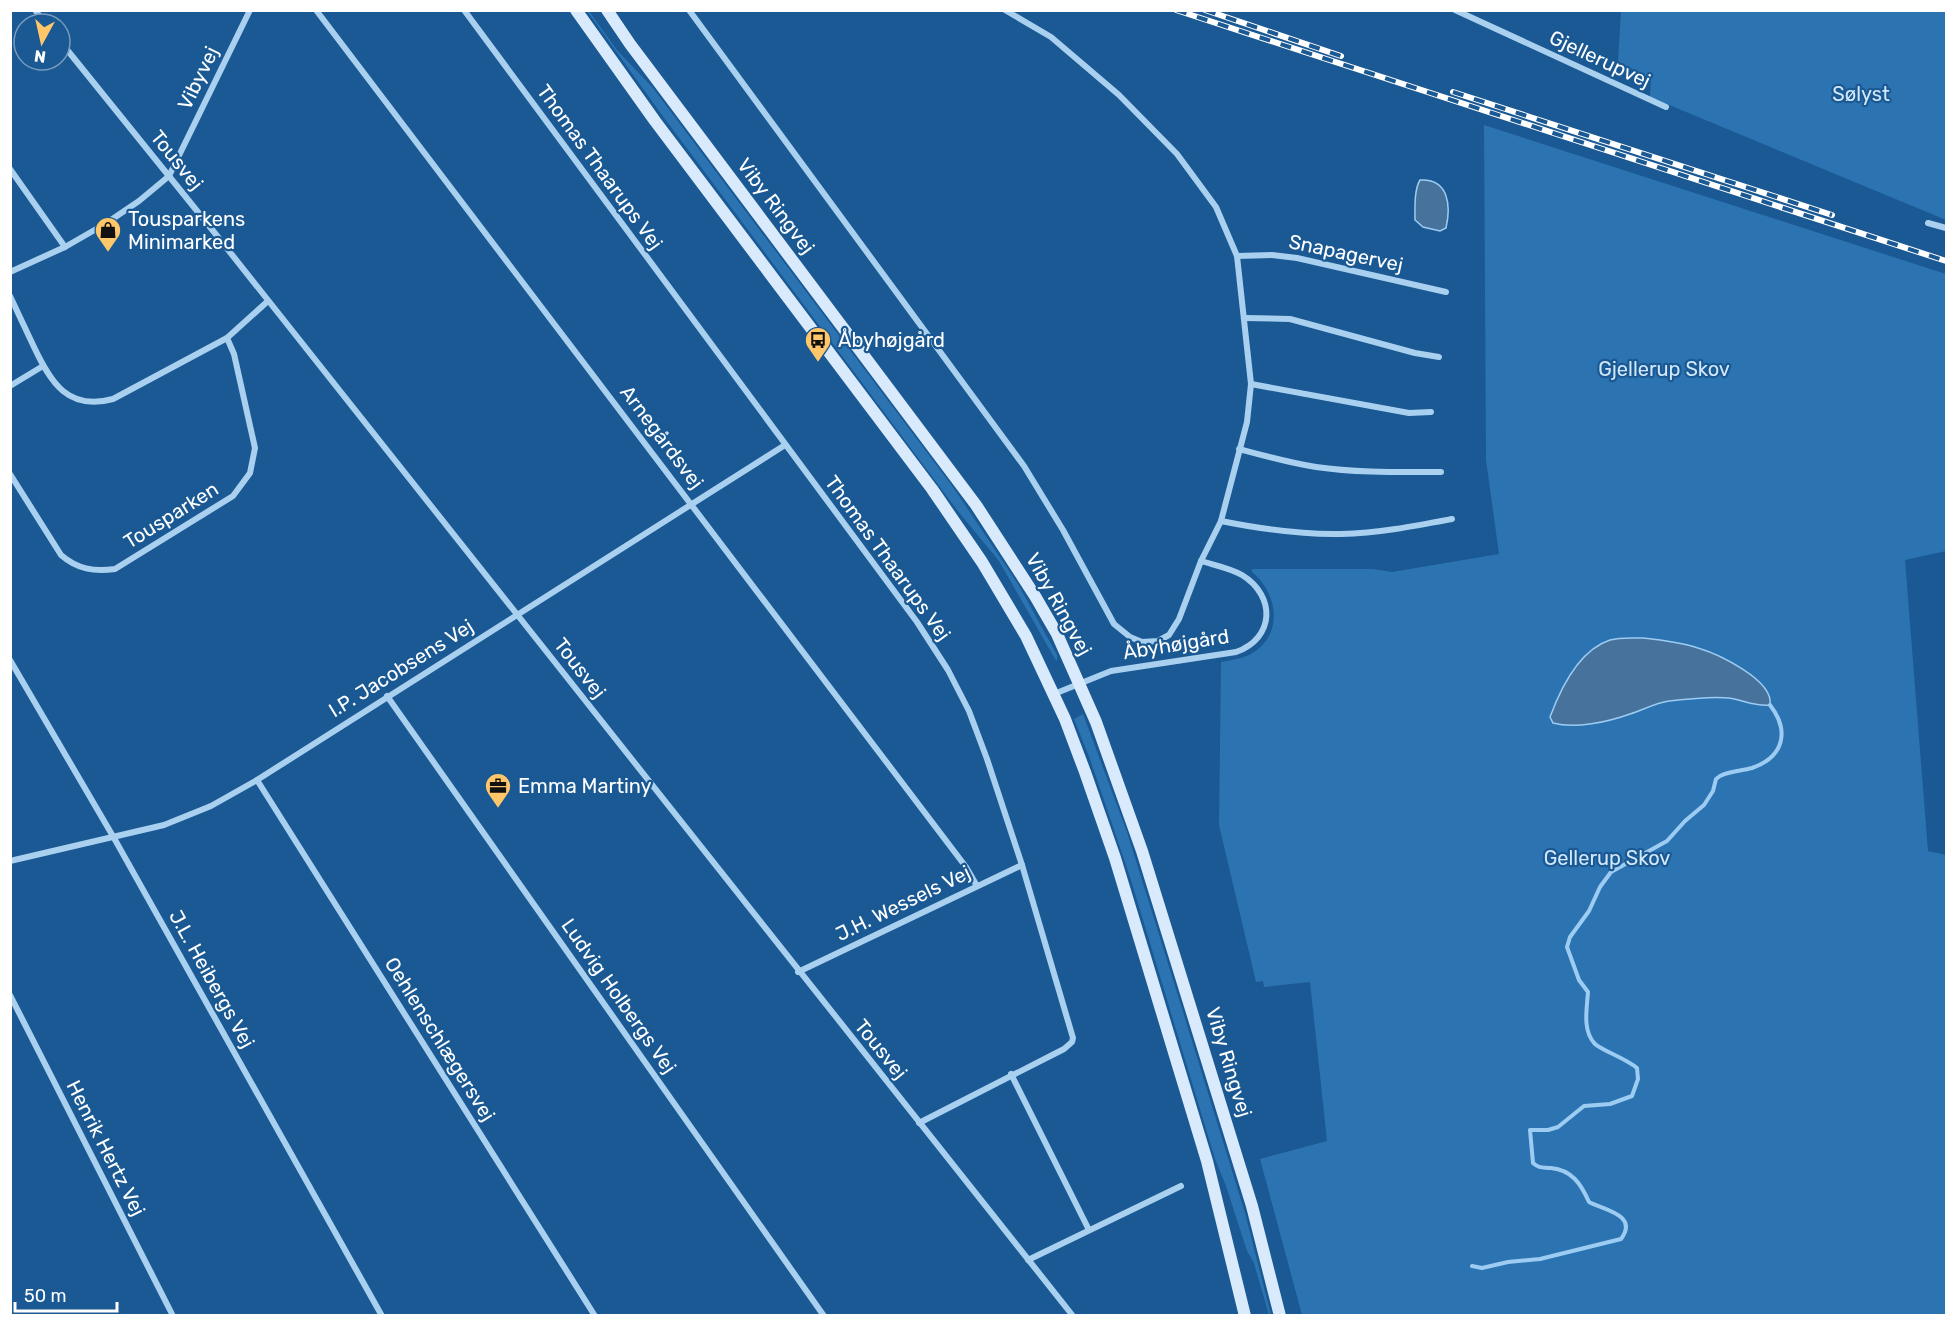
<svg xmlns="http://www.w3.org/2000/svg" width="1957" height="1326" viewBox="0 0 1957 1326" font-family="Rubik,sans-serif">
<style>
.green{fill:#2c73b2}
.water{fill:#46729c;stroke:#9dccf2;stroke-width:1.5}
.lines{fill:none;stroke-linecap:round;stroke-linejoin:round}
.stream{stroke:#9dccf2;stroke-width:4}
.street{stroke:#aad0f0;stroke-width:6}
.secondary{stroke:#d8eafb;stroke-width:12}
.rail-casing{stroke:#fff;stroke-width:6}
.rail{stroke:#1a5993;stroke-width:4;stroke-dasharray:11;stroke-linecap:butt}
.labels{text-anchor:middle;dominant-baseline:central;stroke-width:4.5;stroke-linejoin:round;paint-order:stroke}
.street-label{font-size:20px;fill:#fff;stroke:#1a5993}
.park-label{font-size:20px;fill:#d1e8fb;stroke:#1a5993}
.poi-label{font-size:20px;fill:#fff;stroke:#1a5993;text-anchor:start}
</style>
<rect width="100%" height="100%" fill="#1a5993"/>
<g class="green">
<polygon points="587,11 589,11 617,50 653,88 953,487 1018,584 1057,655 1057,661 1055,659 999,561 957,510 662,115"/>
<polygon points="1621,11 1946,11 1946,220 1650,97 1651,79 1618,62"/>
<path d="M1484,125L1946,274V551L1905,560L1928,851L1946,855V1315H1302L1260,1159L1327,1141L1310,982L1264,987L1263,981L1256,982L1219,825L1221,662C1231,660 1240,659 1249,655C1284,637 1279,594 1252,572V569H1373L1392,572L1499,554L1486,460Z"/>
<polygon points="1083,714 1127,832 1175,986 1245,1213 1271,1315 1269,1315 1254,1263 1247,1251 1226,1186 1215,1159 1131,880 1090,759 1074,719"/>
</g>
<g class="water">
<path d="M1420,180C1449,178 1451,206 1446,228L1440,231L1423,227L1415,220C1415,208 1414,190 1420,180Z"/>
<path d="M1643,638C1662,640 1680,642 1698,648C1718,654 1774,680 1770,705C1756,707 1743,700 1729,698C1712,696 1686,699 1669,701C1655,703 1643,710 1630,714C1608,722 1575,729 1553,723L1550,717C1560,690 1579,650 1610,640C1620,637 1633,638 1643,638Z"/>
</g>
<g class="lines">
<path class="stream" d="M1472,1266L1482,1268L1508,1262L1540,1259L1621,1239C1639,1215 1604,1210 1589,1202C1581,1184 1572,1170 1551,1168C1542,1167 1540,1169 1533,1163L1530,1130H1548L1558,1127L1584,1106L1610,1104L1632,1096L1638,1079L1637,1068C1625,1058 1603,1051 1595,1044C1582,1031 1587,1008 1588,992L1579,980L1567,947L1570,937L1589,911L1600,887L1611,872L1667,841L1685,821L1704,805L1713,791L1716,779L1720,776C1730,771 1741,771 1752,768C1784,757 1790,731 1770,705"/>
<g class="street">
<polyline points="35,10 46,24"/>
<polyline points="316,10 966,867 977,886"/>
<polyline points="464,10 917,622 948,670 969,711 987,759 1022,865 1073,1038 1072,1042 1064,1049 919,1123"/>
<polyline points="689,10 1024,466 1063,530 1114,624 1130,637 1142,642 1158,641 1169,635 1179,619 1201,561 1221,521 1247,422 1251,384 1237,256 1216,207 1177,154 1119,95 1051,37 1005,10"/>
<polyline points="1455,10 1666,107"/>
<polyline points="60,41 210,227 1073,1316"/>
<polyline points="10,169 65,247"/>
<polyline points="1928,223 1946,228"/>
<polyline points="1237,256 1272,255 1297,258 1446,292"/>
<polyline points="10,272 65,247 105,224 139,201 169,176 250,10"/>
<path d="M10,296C18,313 26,330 34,347C51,383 68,411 113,399L227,338L268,301"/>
<polyline points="1245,318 1290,319 1415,353 1439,357"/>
<polyline points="1251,384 1409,413 1431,412"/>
<polyline points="10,386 43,366"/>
<path d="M1239,449C1265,456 1290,463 1316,467C1357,473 1400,472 1441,472"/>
<path d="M10,474L61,555C77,569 94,572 115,569L233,496L250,473L255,448L234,354L227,338"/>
<path d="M1221,521C1261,529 1300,535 1341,534C1379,533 1415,526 1452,519"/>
<polyline points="10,660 114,838 382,1316"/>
<path d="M1054,694L1111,671L1236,652C1275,638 1276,596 1242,575C1230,568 1214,565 1201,561"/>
<polyline points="387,696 824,1316"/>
<polyline points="257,780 595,1316"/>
<polyline points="10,861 164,825 211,806 257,780 785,445"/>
<polyline points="798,972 1022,865"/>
<polyline points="10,995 173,1316"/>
<polyline points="1011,1074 1089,1230"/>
<polyline points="1028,1260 1181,1186"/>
</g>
<g class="secondary">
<polyline points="576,10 655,121 932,489 982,562 1026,636 1065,719 1085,772 1115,858 1207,1161 1245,1316"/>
<polyline points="607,10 630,44 976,505 1035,596 1057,634 1096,722 1142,851 1252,1206 1280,1316"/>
</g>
<g class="rail-casing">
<g id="rail">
<polyline points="1176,10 1946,261"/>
<polyline points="1205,10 1341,56"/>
<polyline points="1453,92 1832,215"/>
</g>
</g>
<use href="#rail" class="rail"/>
</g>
<defs>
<g id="shop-pin" transform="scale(1.35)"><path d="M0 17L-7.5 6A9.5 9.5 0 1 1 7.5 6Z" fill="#ffc769" stroke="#1a5993"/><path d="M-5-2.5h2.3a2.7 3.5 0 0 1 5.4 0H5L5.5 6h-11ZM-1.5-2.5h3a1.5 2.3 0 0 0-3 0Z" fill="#111"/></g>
<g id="bus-pin" transform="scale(1.35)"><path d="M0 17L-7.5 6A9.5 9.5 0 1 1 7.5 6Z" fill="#ffc769" stroke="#1a5993"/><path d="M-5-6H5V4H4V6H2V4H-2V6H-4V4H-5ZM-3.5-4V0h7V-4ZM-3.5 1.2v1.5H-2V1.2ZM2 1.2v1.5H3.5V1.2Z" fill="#111"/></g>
<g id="office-pin" transform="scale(1.35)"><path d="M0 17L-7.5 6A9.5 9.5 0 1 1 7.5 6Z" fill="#ffc769" stroke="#1a5993"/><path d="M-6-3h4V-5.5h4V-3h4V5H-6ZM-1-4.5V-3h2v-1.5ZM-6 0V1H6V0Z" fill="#111"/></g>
</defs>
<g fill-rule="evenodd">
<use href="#shop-pin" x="108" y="230"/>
<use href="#bus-pin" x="818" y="340"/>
<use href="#office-pin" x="498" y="786"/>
</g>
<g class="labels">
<g class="street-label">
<text transform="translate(1600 59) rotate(25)">Gjellerupvej</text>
<text transform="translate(198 78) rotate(-64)">Vibyvej</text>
<text transform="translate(177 160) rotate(51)">Tousvej</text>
<text transform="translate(600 167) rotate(54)">Thomas Thaarups Vej</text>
<text transform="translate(776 206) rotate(53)">Viby Ringvej</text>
<text transform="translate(1346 253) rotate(12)">Snapagervej</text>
<text transform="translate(662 437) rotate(53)">Arnegårdsvej</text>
<text transform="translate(171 515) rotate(-32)">Tousparken</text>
<text transform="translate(888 558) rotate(54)">Thomas Thaarups Vej</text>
<text transform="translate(1059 604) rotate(61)">Viby Ringvej</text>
<text transform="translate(1176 644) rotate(-9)">Åbyhøjgård</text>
<text transform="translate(401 668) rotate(-32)">I.P. Jacobsens Vej</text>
<text transform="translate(580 668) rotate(52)">Tousvej</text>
<text transform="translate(903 903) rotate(-26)">J.H. Wessels Vej</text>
<text transform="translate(212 979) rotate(61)">J.L. Heibergs Vej</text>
<text transform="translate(619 996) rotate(55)">Ludvig Holbergs Vej</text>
<text transform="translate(440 1039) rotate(58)">Oehlenschlægersvej</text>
<text transform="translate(881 1049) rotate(51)">Tousvej</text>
<text transform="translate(1229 1062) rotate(73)">Viby Ringvej</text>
<text transform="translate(106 1148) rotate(63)">Henrik Hertz Vej</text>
</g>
<g class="park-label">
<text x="1861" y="94">Sølyst</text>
<text x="1664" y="369">Gjellerup Skov</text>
<text x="1607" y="858">Gellerup Skov</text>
</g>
<g class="poi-label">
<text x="128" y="219">Tousparkens<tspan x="128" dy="23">Minimarked</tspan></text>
<text x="838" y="340">Åbyhøjgård</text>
<text x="518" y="786">Emma Martiny</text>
</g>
</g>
<rect width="1957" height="1326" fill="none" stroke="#ffffff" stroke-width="24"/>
<g transform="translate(42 42) rotate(188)"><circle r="28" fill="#1a5993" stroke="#769bbe" stroke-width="1.5"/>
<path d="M0-4.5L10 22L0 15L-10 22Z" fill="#ffc769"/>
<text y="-9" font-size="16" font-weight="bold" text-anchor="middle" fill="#ffffff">N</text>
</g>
<path d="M15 1302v9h102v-9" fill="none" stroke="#ffffff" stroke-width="3"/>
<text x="24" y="1302" font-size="18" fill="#ffffff" stroke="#1a5993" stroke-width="4.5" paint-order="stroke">50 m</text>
</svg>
